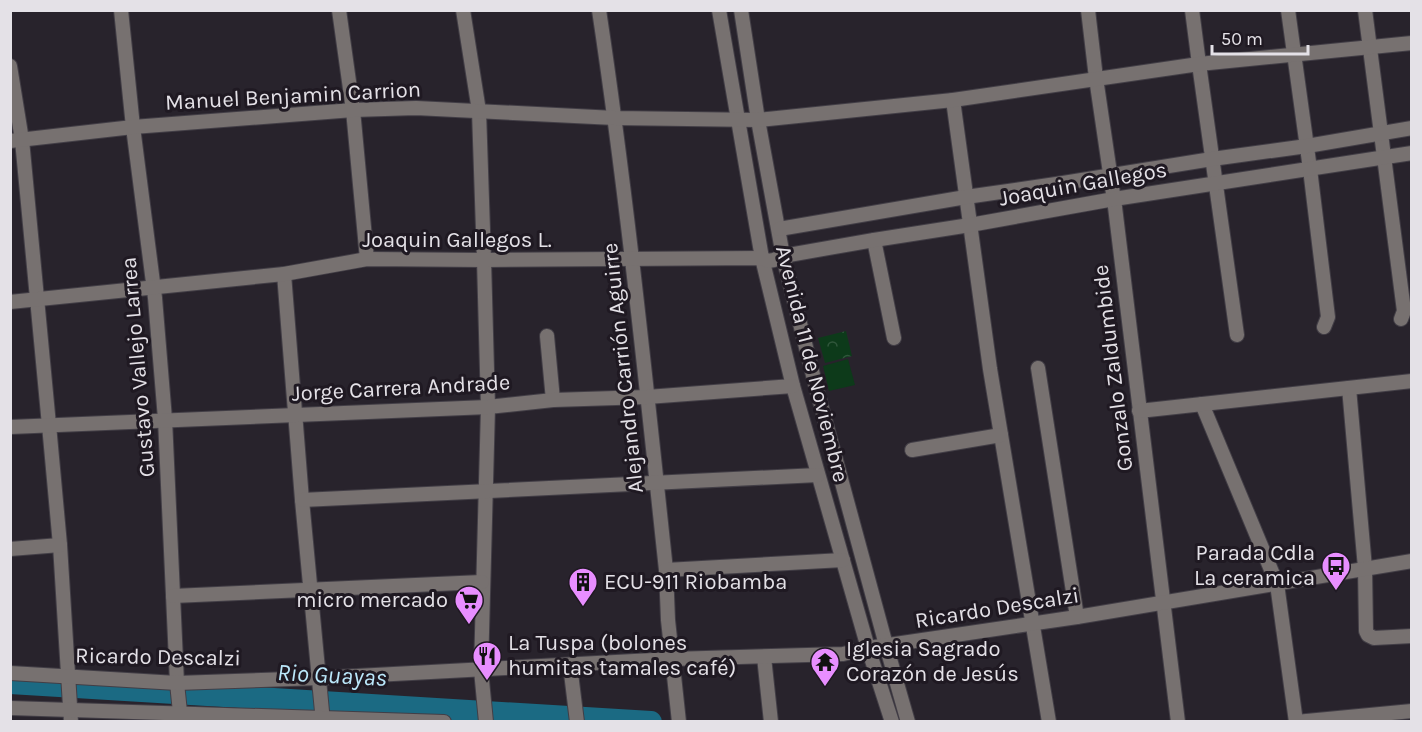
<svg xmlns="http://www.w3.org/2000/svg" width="1422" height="732" viewBox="0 0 1422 732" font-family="Karla,sans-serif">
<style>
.park{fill:url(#park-crowns)}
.pitch{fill:#0d3a1a}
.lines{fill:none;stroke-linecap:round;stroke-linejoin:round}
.river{stroke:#1b6a83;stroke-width:22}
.minor-casing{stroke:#423e46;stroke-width:16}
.minor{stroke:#777170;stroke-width:14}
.labels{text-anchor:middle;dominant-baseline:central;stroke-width:6;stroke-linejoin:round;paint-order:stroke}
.street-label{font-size:22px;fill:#e4e1e7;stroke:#1f1922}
.poi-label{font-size:22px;fill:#e4e1e7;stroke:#1f1922;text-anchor:start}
.water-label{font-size:24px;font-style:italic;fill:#bbe8fb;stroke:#1f1922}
</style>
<defs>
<pattern id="park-crowns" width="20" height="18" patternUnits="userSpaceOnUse" patternTransform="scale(1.5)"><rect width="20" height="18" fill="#0d3a1a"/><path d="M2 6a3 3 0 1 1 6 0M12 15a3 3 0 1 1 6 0" fill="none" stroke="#30563b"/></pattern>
</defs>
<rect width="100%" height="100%" fill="#28232c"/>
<polygon class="park" points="846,331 852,356 825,363 818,338"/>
<polygon class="pitch" points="848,359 855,385 829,391 823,366"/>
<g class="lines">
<polyline class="river" points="10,683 651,722"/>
<g class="minor-casing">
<g id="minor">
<polyline points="121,10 133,127 155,298 165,419 177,683 181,722"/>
<polyline points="339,10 353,110 367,259"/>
<polyline points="463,10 479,111 484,260 488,407 481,670 486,722"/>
<path d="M599,10C627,196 646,383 666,570L668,620L679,722"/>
<polyline points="719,10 762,258 793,386 868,648 892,722"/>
<polyline points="741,10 758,120 783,256 815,383 886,645 908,722"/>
<polyline points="1088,10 1096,78 1115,207 1178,722"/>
<polyline points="1192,10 1199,64 1237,335"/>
<polyline points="1288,10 1310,169 1328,317 1324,327"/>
<polyline points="1365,10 1404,311 1401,319"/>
<polyline points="10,66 22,140 49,425 60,545 71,722"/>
<polyline points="953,100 990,369 1049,722"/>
<polyline points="10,141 133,127 353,110 416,108 615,118 758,120 953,100 1199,64 1412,43"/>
<polyline points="779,229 966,197 1063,183 1212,159 1307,146 1412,128"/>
<polyline points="874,240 894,338"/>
<polyline points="284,274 302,500 323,722"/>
<polyline points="10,302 284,274 367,259 484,260 762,258 768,261 774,260 783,256 874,240 970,225 1114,199 1412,153"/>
<polyline points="547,336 553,400"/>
<polyline points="1038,368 1077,617"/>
<polyline points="1349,388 1365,568 1366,631 1368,635 1374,638 1412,636"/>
<polyline points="1202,404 1277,584 1296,722 1412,711"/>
<polyline points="1139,411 1412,381"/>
<polyline points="10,427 488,407 553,400 647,397 793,386"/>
<polyline points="912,450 1001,435"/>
<polyline points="302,500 818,475"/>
<polyline points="10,549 60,545"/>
<polyline points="666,570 843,560"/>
<polyline points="173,596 482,582"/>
<polyline points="764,657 771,722"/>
<polyline points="570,665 577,722"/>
<polyline points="10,673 177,683 319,678 672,659 843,654 868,648 1077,617 1412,561"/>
<polyline points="10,708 444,722"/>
</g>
</g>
<use href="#minor" class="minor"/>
</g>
<defs>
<g id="bus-pin" transform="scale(1.5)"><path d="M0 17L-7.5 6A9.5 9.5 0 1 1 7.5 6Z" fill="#e88eff" stroke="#1f1922"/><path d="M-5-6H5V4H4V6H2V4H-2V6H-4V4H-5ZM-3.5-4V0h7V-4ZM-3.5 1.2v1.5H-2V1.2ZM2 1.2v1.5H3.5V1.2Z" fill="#111"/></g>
<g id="building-pin" transform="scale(1.5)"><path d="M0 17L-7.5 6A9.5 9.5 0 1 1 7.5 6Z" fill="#e88eff" stroke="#1f1922"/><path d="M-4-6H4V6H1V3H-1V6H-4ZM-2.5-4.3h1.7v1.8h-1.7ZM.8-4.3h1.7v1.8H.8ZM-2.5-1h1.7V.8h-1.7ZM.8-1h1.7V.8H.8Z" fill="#111"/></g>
<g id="supermarket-pin" transform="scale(1.5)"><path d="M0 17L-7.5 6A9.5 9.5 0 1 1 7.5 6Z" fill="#e88eff" stroke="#1f1922"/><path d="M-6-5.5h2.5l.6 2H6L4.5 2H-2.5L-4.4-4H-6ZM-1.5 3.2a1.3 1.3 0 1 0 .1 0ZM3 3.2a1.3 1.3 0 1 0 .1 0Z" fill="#111"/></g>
<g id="restaurant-pin" transform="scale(1.5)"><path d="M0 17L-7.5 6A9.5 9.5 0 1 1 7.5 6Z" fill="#e88eff" stroke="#1f1922"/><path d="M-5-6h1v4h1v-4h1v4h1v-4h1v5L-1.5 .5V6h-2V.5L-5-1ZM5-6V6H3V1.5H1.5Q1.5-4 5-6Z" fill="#111"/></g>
<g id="temple-pin" transform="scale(1.5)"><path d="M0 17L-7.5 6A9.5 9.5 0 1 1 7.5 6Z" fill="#e88eff" stroke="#1f1922"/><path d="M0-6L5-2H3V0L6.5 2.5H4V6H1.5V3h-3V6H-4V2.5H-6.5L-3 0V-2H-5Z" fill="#111"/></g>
</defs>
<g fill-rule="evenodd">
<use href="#bus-pin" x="1336" y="566"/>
<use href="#building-pin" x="583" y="582"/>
<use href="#supermarket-pin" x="469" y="600"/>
<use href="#restaurant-pin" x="487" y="656"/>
<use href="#temple-pin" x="825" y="662"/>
</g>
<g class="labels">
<g class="street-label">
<text transform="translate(293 96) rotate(-3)">Manuel Benjamin Carrion</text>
<text transform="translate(1083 184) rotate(-10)">Joaquin Gallegos</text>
<text x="457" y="240">Joaquin Gallegos L.</text>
<text transform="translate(812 364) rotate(76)">Avenida 11 de Noviembre</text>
<text transform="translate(138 367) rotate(-95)">Gustavo Vallejo Larrea</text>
<text transform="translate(623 368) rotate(-96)">Alejandro Carrión Aguirre</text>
<text transform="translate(1113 368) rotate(-97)">Gonzalo Zaldumbide</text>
<text transform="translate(401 388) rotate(-3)">Jorge Carrera Andrade</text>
<text transform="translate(997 608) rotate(-9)">Ricardo Descalzi</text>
<text transform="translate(158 657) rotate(1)">Ricardo Descalzi</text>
</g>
<g class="poi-label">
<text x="1315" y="553" text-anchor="end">Parada Cdla<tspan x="1315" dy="25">La ceramica</tspan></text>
<text x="604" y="582">ECU-911 Riobamba</text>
<text x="448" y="600" text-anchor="end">micro mercado</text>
<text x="508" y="643">La Tuspa (bolones<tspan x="508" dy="25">humitas tamales café)</tspan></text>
<text x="846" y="649">Iglesia Sagrado<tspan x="846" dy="25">Corazón de Jesús</tspan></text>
</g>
<g class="water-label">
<text transform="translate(332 675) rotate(3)">Rio Guayas</text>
</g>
</g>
<rect width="1422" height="732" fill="none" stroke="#e4e1e7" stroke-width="24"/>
<path d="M1212 45v9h96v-9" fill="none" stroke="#e4e1e7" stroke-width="3"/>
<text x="1221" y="45" font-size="18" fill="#e4e1e7" stroke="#1f1922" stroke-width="4.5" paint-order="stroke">50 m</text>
</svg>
